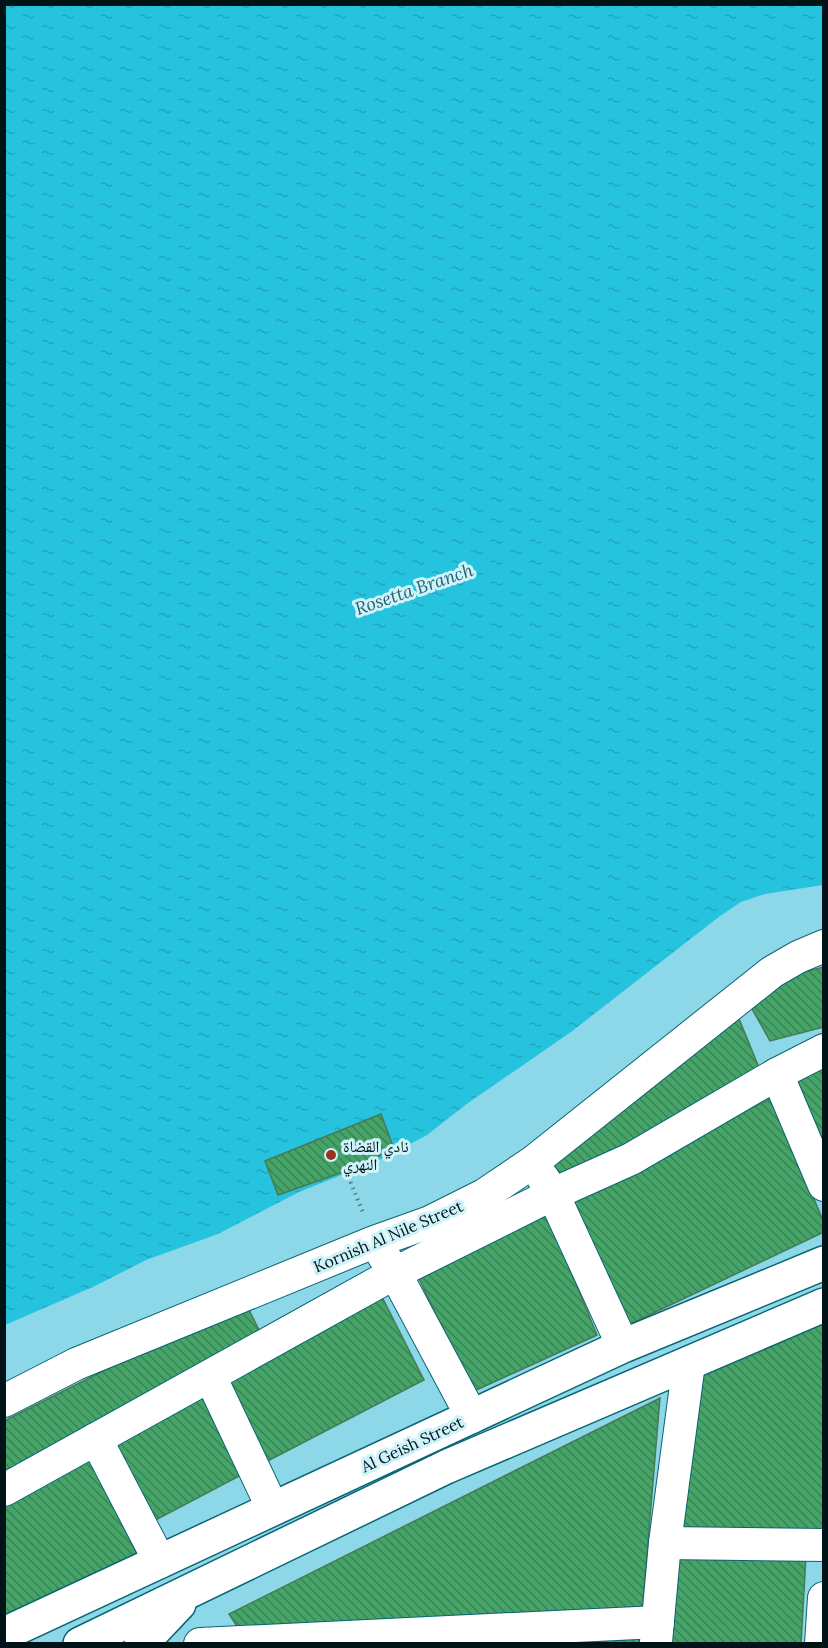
<svg xmlns="http://www.w3.org/2000/svg" width="828" height="1648" viewBox="0 0 828 1648" font-family="Lora,'Noto Naskh Arabic',serif">
<style>
.water{fill:url(#water-ripples)}
.building{fill:url(#building-back-hatch);stroke:#477a57;stroke-width:1.5}
.lines{fill:none;stroke-linecap:round;stroke-linejoin:round}
.street-casing{stroke:#096574;stroke-width:34}
.secondary-casing{stroke:#096574;stroke-width:36}
.path{stroke:#4d808b;stroke-width:4;stroke-dasharray:1.5 4.5;stroke-linecap:butt}
.street{stroke:#fff;stroke-width:32}
.secondary{stroke:#fff;stroke-width:33}
.poi-dot{fill:#9b321d;stroke:#cef3fb;stroke-width:2}
.labels{text-anchor:middle;dominant-baseline:central;stroke-width:6;stroke-linejoin:round;paint-order:stroke}
.poi-label{font-size:16px;fill:#001418;stroke:#cef3fb;text-anchor:start}
.street-label{font-size:16px;fill:#001418;stroke:#cef3fb}
.water-label{font-size:18px;font-style:italic;fill:#27616d;stroke:#cef3fb}
</style>
<defs>
<pattern id="water-ripples" width="26" height="14" patternUnits="userSpaceOnUse" patternTransform="scale(1.5)"><rect width="26" height="14" fill="#25c3de"/><path d="M2 4q2-2 4 0t4 0M15 11q2-2 4 0t4 0" fill="none" stroke="#1fa7be"/></pattern>
<pattern id="building-back-hatch" width="6" height="6" patternUnits="userSpaceOnUse" patternTransform="scale(1.5)"><rect width="6" height="6" fill="#46a468"/><path d="M-1 5l2 2M0 0l6 6M5-1l2 2" fill="none" stroke="#388455"/></pattern>
</defs>
<rect width="100%" height="100%" fill="#8cd8e9"/>
<polygon class="water" points="5,5 823,5 823,885 765,894 741,902 720,916 571,1032 468,1103 427,1135 386,1157 299,1192 218,1234 146,1260 95,1286 5,1325"/>
<g class="building">
<polygon points="824,967 824,1027 770,1041 751,1007 779,978"/>
<polygon points="735,1009 762,1075 557,1184 546,1159"/>
<polygon points="824,1067 824,1156 791,1079"/>
<polygon points="772,1098 824,1223 824,1232 622,1328 565,1201"/>
<polygon points="381,1114 394,1149 346,1171 278,1195 265,1161"/>
<polygon points="544,1206 597,1335 472,1392 417,1274"/>
<polygon points="379,1291 424,1380 262,1464 225,1378"/>
<polygon points="244,1300 261,1334 4,1472 4,1421"/>
<polygon points="824,1323 824,1540 673,1539 695,1370"/>
<polygon points="207,1388 247,1472 148,1524 108,1444"/>
<polygon points="660,1398 642,1613 240,1631 229,1614"/>
<polygon points="90,1455 138,1557 4,1618 4,1501"/>
<polygon points="673,1549 806,1556 801,1644 664,1644"/>
<polygon points="640,1634 639,1644 474,1644"/>
</g>
<g class="lines">
<g class="street-casing">
<g id="street">
<polyline points="777,1074 824,1185"/>
<polyline points="543,1178 553,1194 623,1346"/>
<polyline points="383,1255 395,1273 472,1417"/>
<polyline points="210,1376 273,1509"/>
<polyline points="4,1401 76,1364 374,1242 430,1222 484,1195 533,1162 772,972 798,957 824,946"/>
<polyline points="96,1439 160,1562"/>
<polyline points="4,1490 395,1273 553,1194 631,1159 777,1074 824,1050"/>
<polyline points="665,1543 824,1545"/>
<polyline points="656,1642 665,1543 689,1363"/>
<polyline points="200,1644 658,1622"/>
<polyline points="821,1644 824,1598"/>
</g>
</g>
<g class="secondary-casing">
<g id="secondary">
<polyline points="4,1634 623,1346 824,1263"/>
<polyline points="80,1644 446,1467 824,1305"/>
<polyline points="141,1644 179,1604"/>
</g>
</g>
<polyline class="path" points="346,1171 364,1215"/>
<use href="#street" class="street"/>
<use href="#secondary" class="secondary"/>
</g>
<circle class="poi-dot" cx="331" cy="1155" r="6"/>
<g class="labels">
<g class="poi-label">
<text x="343" y="1146">نادي القضاة<tspan x="343" dy="18">النهري</tspan></text>
</g>
<g class="street-label">
<text transform="translate(388 1236) rotate(-23)">Kornish Al Nile Street</text>
<text transform="translate(412 1444) rotate(-25)">Al Geish Street</text>
</g>
<g class="water-label">
<text transform="translate(414 589) rotate(-19)">Rosetta Branch</text>
</g>
</g>
<rect width="828" height="1648" fill="none" stroke="#001418" stroke-width="12"/>
</svg>
